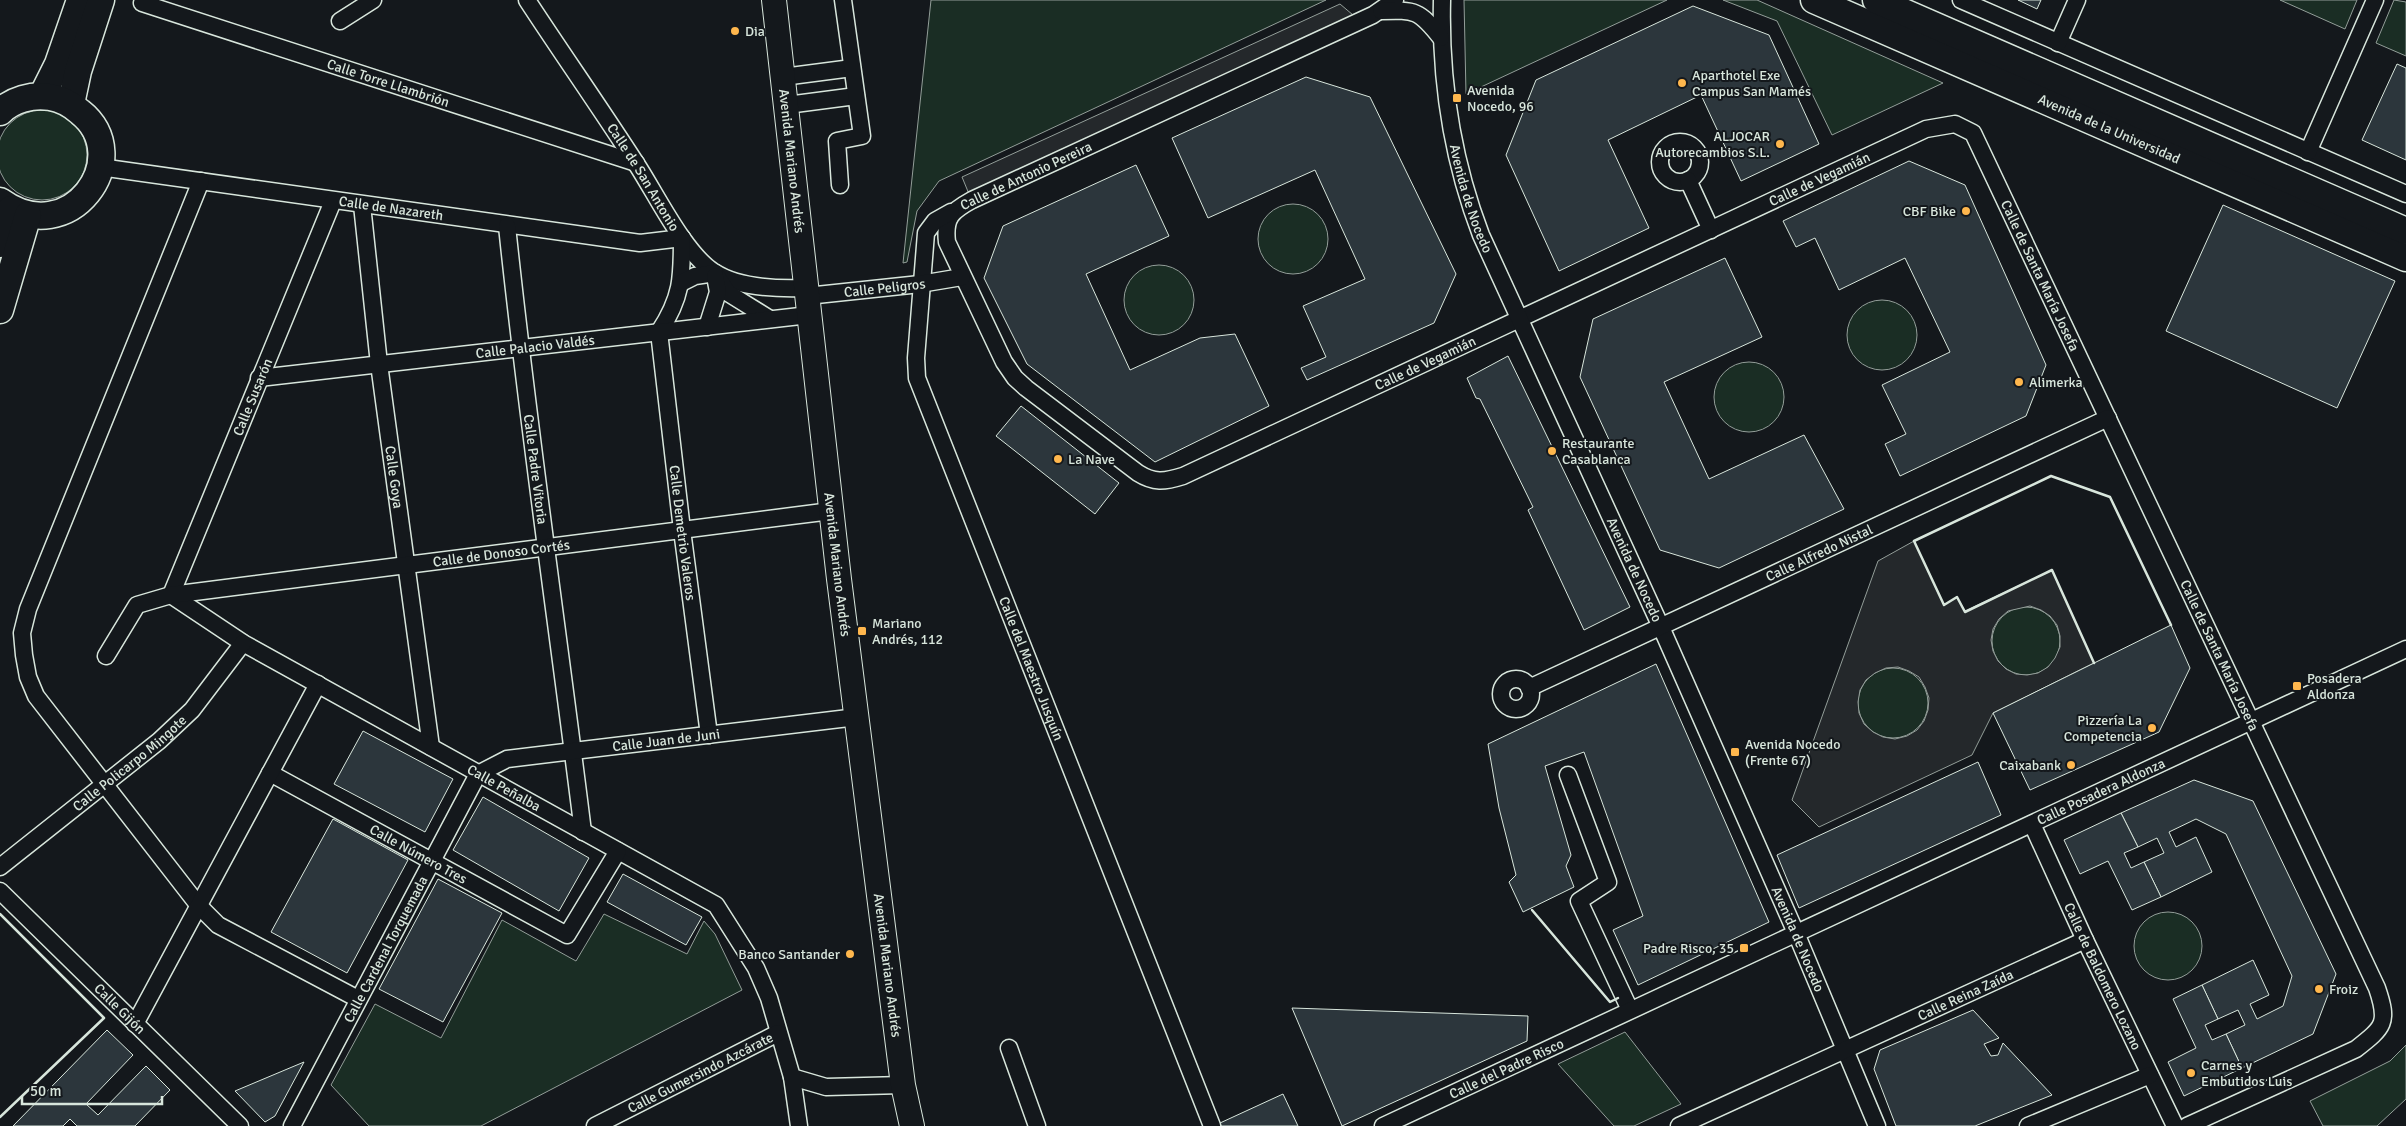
<svg xmlns="http://www.w3.org/2000/svg" width="2406" height="1126" viewBox="0 0 2406 1126" font-family="Signika,sans-serif">
<style>
.green{fill:#1a2d24;stroke:#939e99}
.parking{fill:#24282b;stroke:#939e99;fill-rule:evenodd}
.building{fill:#2c363c;stroke:#d8e6dc}
.lines{fill:none;stroke-linecap:round;stroke-linejoin:round}
.street-casing{stroke:#d8e6dc;stroke-width:19}
.secondary-casing{stroke:#d8e6dc;stroke-width:26}
.primary-casing{stroke:#d8e6dc;stroke-width:29}
.street{stroke:#14181c;stroke-width:16}
.secondary{stroke:#14181c;stroke-width:24}
.primary{stroke:#14181c;stroke-width:26}
.wall{stroke:#d8e6dc;stroke-width:2.5}
.poi-dot{fill:#ffb74d;stroke:#14181c;stroke-width:2}
.labels{text-anchor:middle;dominant-baseline:central;stroke-width:4;stroke-linejoin:round;paint-order:stroke}
.poi-label{font-size:14px;fill:#d8e6dc;stroke:#14181c;text-anchor:start}
.street-label{font-size:14px;fill:#d8e6dc;stroke:#14181c}
</style>
<rect width="100%" height="100%" fill="#14181c"/>
<g class="green">
<polygon points="931,0 1326,0 939,181 917,211 907,262 903,263"/>
<polygon points="1464,0 1667,0 1466,94"/>
<polygon points="1723,0 1757,0 1943,83 1832,135 1777,21"/>
<polygon points="2280,0 2357,0 2345,29"/>
<polygon points="2394,0 2406,2 2406,56 2376,43"/>
<circle cx="42" cy="155" r="45"/>
<circle cx="1293" cy="239" r="35"/>
<circle cx="1159" cy="300" r="35"/>
<circle cx="1882" cy="335" r="35"/>
<circle cx="1749" cy="397" r="35"/>
<circle cx="2026" cy="641" r="34"/>
<circle cx="1893" cy="703" r="35"/>
<circle cx="2168" cy="946" r="34"/>
<polygon points="604,914 687,954 704,921 715,934 742,990 481,1126 369,1126 331,1085 375,1004 441,1038 502,920 576,961"/>
<polygon points="1625,1032 1681,1104 1634,1126 1614,1126 1558,1064"/>
<polygon points="2406,1045 2406,1099 2377,1126 2323,1126 2310,1101 2390,1061"/>
</g>
<g class="parking">
<polygon points="1340,4 1353,15 969,194 962,177"/>
<path d="M1914,541L1944,605L1957,597L1965,611L2052,570L2094,663L1993,713L1972,755L1819,827L1792,800L1878,561ZM2030,606L2041,610L2050,616L2057,625L2060,636V647L2055,658L2048,667L2038,673L2027,675L2016,674L2006,669L1998,661L1993,651L1991,640L1993,629L1999,619L2008,611ZM1898,667L1909,671L1919,677L1925,687L1929,698L1928,710L1924,721L1917,730L1907,736L1895,739L1883,737L1873,732L1864,724L1859,713L1858,702L1860,690L1866,680L1875,673L1886,668Z"/>
</g>
<g class="building">
<polygon points="2018,0 2041,0 2037,9"/>
<polygon points="1693,6 1769,35 1819,144 1741,181 1701,95 1608,140 1649,228 1559,271 1506,155 1536,80"/>
<polygon points="2397,64 2406,68 2406,160 2362,140"/>
<polygon points="1306,77 1370,97 1456,274 1434,323 1307,380 1301,368 1326,357 1303,306 1365,279 1315,170 1208,218 1172,138"/>
<polygon points="1909,161 1965,185 2046,365 2026,416 1900,476 1885,444 1906,434 1882,385 1950,352 1905,258 1839,290 1815,238 1796,247 1783,221"/>
<polygon points="1136,165 1169,236 1086,274 1130,370 1200,338 1235,334 1269,406 1155,462 1027,364 984,278 1003,226"/>
<polygon points="2223,205 2395,281 2337,408 2166,331"/>
<polygon points="1725,258 1762,337 1664,382 1709,479 1804,435 1844,509 1719,568 1660,550 1580,377 1593,319"/>
<polygon points="1508,356 1630,607 1584,630 1528,510 1533,507 1480,399 1476,398 1467,378"/>
<polygon points="1021,406 1119,483 1095,514 996,436"/>
<polygon points="2171,625 2190,668 2159,732 2030,790 1993,713"/>
<polygon points="1656,664 1769,922 1638,985 1613,930 1643,916 1584,752 1545,766 1571,855 1566,866 1574,887 1523,912 1509,882 1516,875 1499,808 1488,744"/>
<polygon points="363,731 453,779 425,832 334,784"/>
<polygon points="1978,762 2001,815 1799,908 1777,855"/>
<polygon points="2194,780 2253,801 2336,974 2313,1034 2242,1068 2226,1034 2245,1025 2238,1010 2218,1019 2202,985 2253,960 2269,995 2250,1004 2257,1019 2283,1006 2292,976 2226,834 2196,819 2169,832 2176,847 2196,837 2212,872 2161,897 2144,862 2164,853 2157,838 2138,847 2121,813"/>
<polygon points="483,797 589,858 559,911 453,850"/>
<polygon points="2121,813 2138,847 2124,853 2131,868 2144,862 2161,897 2132,910 2108,861 2080,874 2064,840"/>
<polygon points="333,819 408,860 347,973 271,932"/>
<polygon points="623,874 702,917 686,945 607,902"/>
<polygon points="438,879 502,913 443,1022 379,989"/>
<polygon points="2202,985 2218,1019 2205,1025 2212,1040 2226,1034 2242,1068 2184,1096 2168,1062 2196,1048 2173,999"/>
<polygon points="1292,1008 1528,1016 1527,1041 1342,1126"/>
<polygon points="1973,1010 1999,1038 1984,1044 1991,1056 1998,1055 2003,1043 2052,1095 1975,1126 1896,1126 1874,1069 1880,1050"/>
<polygon points="107,1030 133,1055 86,1104 98,1115 146,1066 170,1090 135,1126 77,1126 70,1119 63,1126 13,1126"/>
<polygon points="304,1062 275,1116 265,1122 235,1091"/>
<polygon points="1283,1094 1298,1126 1221,1126 1220,1123"/>
</g>
<g class="lines">
<g class="street-casing">
<g id="street">
<path id="s1" d="M143,0L142,3L636,163"/>
<path id="s2" d="M527,0C563,55 601,109 637,165C656,194 685,254 714,272C738,288 779,289 806,288"/>
<path id="s3" d="M1395,0L1373,15L972,200C952,211 944,217 947,242L1004,362L1015,378L1026,388L1138,473C1154,483 1164,482 1183,476L1926,129L1955,124L1973,133L2377,988C2389,1023 2384,1027 2356,1049L2187,1126"/>
<path id="s4" d="M1442,0C1440,81 1452,159 1481,235L1661,627L1796,933L1877,1126"/>
<polyline points="1961,0 2406,194"/>
<path d="M1381,11C1416,10 1419,10 1441,38"/>
<polyline points="340,21 373,0"/>
<polyline points="2058,43 2077,0"/>
<polyline points="783,77 852,68"/>
<polyline points="787,105 856,96"/>
<circle cx="1680" cy="162" r="20"/>
<polyline points="2308,152 2375,0"/>
<path id="s5" d="M100,167L640,243L682,238"/>
<polyline points="1688,180 1711,230"/>
<polyline points="201,181 28,609 22,633 24,655 28,677 36,696 199,906 218,925 358,999"/>
<polyline points="840,185 837,141 862,136 843,0"/>
<path id="s6" d="M362,205L379,364L431,747"/>
<path id="s7" d="M951,212L935,221L926,233L916,358L917,378L1212,1126"/>
<path id="s8" d="M507,226C528,428 558,630 583,832"/>
<path id="s9" d="M682,238C682,278 682,297 659,332L682,530L709,735"/>
<polyline points="715,273 728,293 770,319"/>
<polyline points="681,283 695,276 715,273"/>
<path id="s10" d="M807,296L920,284L962,277"/>
<polyline points="707,327 718,292 715,276"/>
<path id="s11" d="M259,378L809,315"/>
<path id="s12" d="M171,595L243,643L716,905L756,968L769,998L792,1077L826,1087L903,1085"/>
<path id="s13" d="M171,595L333,201"/>
<path id="s14" d="M106,656L137,605L171,595L831,511"/>
<circle cx="1516" cy="694" r="15"/>
<path id="s15" d="M1529,688L2108,418"/>
<path id="s16" d="M270,773L567,935L618,851"/>
<polyline points="1568,775 1608,882 1579,901 1630,1010"/>
<path id="s17" d="M2032,824L2085,940L2175,1126"/>
<path id="s18" d="M0,867L159,741L192,710L243,643"/>
<path id="s19" d="M0,891L240,1126"/>
<polyline points="135,1024 318,684"/>
<polyline points="1009,1048 1037,1126"/>
<polyline points="792,1077 799,1126"/>
<path id="s20" d="M292,1126L478,774L507,759L857,717"/>
<path id="s21" d="M595,1126L778,1033"/>
<path id="s22" d="M1383,1126L2406,649"/>
<path id="s23" d="M1679,1126L2085,940"/>
<polyline points="2028,1126 2150,1075"/>
</g>
</g>
<g class="secondary-casing">
<g id="secondary">
<path id="s24" d="M774,0L839,579L903,1085L912,1126"/>
</g>
</g>
<g class="primary-casing">
<g id="primary">
<path id="s25" d="M1814,0L2406,258"/>
<polyline points="1876,0 2406,231"/>
<polyline points="42,96 58,64 80,0"/>
<polyline points="71,104 78,71 101,0"/>
<path d="M0,112C12,100 32,94 50,97C62,99 71,104 80,112C137,157 70,252 0,201"/>
<polyline points="0,244 11,209"/>
<polyline points="0,310 28,215"/>
</g>
</g>
<use href="#street" class="street"/>
<use href="#secondary" class="secondary"/>
<use href="#primary" class="primary"/>
<g class="wall">
<polyline points="2094,663 2052,570 1965,612 1957,597 1944,605 1914,541 2051,476 2110,497 2171,625"/>
<polyline points="1532,910 1610,1002 1618,998"/>
<polyline points="0,914 104,1018 0,1117"/>
</g>
</g>
<g class="poi-dot">
<circle cx="735" cy="31" r="5"/>
<circle cx="1682" cy="83" r="5"/>
<rect x="1452" y="93" width="10" height="10" rx="2.5"/>
<circle cx="1780" cy="144" r="5"/>
<circle cx="1966" cy="211" r="5"/>
<circle cx="2019" cy="382" r="5"/>
<circle cx="1552" cy="451" r="5"/>
<circle cx="1058" cy="459" r="5"/>
<rect x="857" y="626" width="10" height="10" rx="2.5"/>
<rect x="2292" y="681" width="10" height="10" rx="2.5"/>
<circle cx="2152" cy="728" r="5"/>
<rect x="1730" y="747" width="10" height="10" rx="2.5"/>
<circle cx="2071" cy="765" r="5"/>
<rect x="1739" y="943" width="10" height="10" rx="2.5"/>
<circle cx="850" cy="954" r="5"/>
<circle cx="2319" cy="989" r="5"/>
<circle cx="2191" cy="1073" r="5"/>
</g>
<g class="labels">
<g class="poi-label">
<text x="745" y="31">Dia</text>
<text x="1692" y="75">Aparthotel Exe<tspan x="1692" dy="16">Campus San Mamés</tspan></text>
<text x="1467" y="90">Avenida<tspan x="1467" dy="16">Nocedo, 96</tspan></text>
<text x="1770" y="136" text-anchor="end">ALJOCAR<tspan x="1770" dy="16">Autorecambios S.L.</tspan></text>
<text x="1956" y="211" text-anchor="end">CBF Bike</text>
<text x="2029" y="382">Alimerka</text>
<text x="1562" y="443">Restaurante<tspan x="1562" dy="16">Casablanca</tspan></text>
<text x="1068" y="459">La Nave</text>
<text x="872" y="623">Mariano<tspan x="872" dy="16">Andrés, 112</tspan></text>
<text x="2307" y="678">Posadera<tspan x="2307" dy="16">Aldonza</tspan></text>
<text x="2142" y="720" text-anchor="end">Pizzería La<tspan x="2142" dy="16">Competencia</tspan></text>
<text x="1745" y="744">Avenida Nocedo<tspan x="1745" dy="16">(Frente 67)</tspan></text>
<text x="2061" y="765" text-anchor="end">Caixabank</text>
<text x="1734" y="948" text-anchor="end">Padre Risco, 35</text>
<text x="840" y="954" text-anchor="end">Banco Santander</text>
<text x="2329" y="989">Froiz</text>
<text x="2201" y="1065">Carnes y<tspan x="2201" dy="16">Embutidos Luis</tspan></text>
</g>
<g class="street-label">
<text stroke="none"><textPath href="#s1" startOffset="262">Calle Torre Llambrión</textPath></text>
<text stroke="none"><textPath href="#s25" startOffset="322">Avenida de la Universidad</textPath></text>
<text stroke="none"><textPath href="#s24" startOffset="162">Avenida Mariano Andrés</textPath></text>
<text transform="translate(1026 176) rotate(-25)">Calle de Antonio Pereira</text>
<text stroke="none"><textPath href="#s2" startOffset="212">Calle de San Antonio</textPath></text>
<text stroke="none"><textPath href="#s3" startOffset="1579">Calle de Vegamián</textPath></text>
<text stroke="none"><textPath href="#s4" startOffset="202">Avenida de Nocedo</textPath></text>
<text stroke="none"><textPath href="#s5" startOffset="294">Calle de Nazareth</textPath></text>
<text stroke="none"><textPath href="#s3" startOffset="1904">Calle de Santa María Josefa</textPath></text>
<text stroke="none"><textPath href="#s10" startOffset="78">Calle Peligros</textPath></text>
<text stroke="none"><textPath href="#s11" startOffset="278">Calle Palacio Valdés</textPath></text>
<text stroke="none"><textPath href="#s3" startOffset="1144">Calle de Vegamián</textPath></text>
<text stroke="none"><textPath href="#s13" startOffset="214">Calle Susarón</textPath></text>
<text stroke="none"><textPath href="#s8" startOffset="245">Calle Padre Vitoria</textPath></text>
<text stroke="none"><textPath href="#s6" startOffset="274">Calle Goya</textPath></text>
<text stroke="none"><textPath href="#s9" startOffset="301">Calle Demetrio Valeros</textPath></text>
<text stroke="none"><textPath href="#s14" startOffset="428">Calle de Donoso Cortés</textPath></text>
<text stroke="none"><textPath href="#s15" startOffset="320">Calle Alfredo Nistal</textPath></text>
<text stroke="none"><textPath href="#s24" startOffset="568">Avenida Mariano Andrés</textPath></text>
<text stroke="none"><textPath href="#s4" startOffset="608">Avenida de Nocedo</textPath></text>
<text stroke="none"><textPath href="#s3" startOffset="2324">Calle de Santa María Josefa</textPath></text>
<text stroke="none"><textPath href="#s7" startOffset="491">Calle del Maestro Jusquín</textPath></text>
<text stroke="none"><textPath href="#s20" startOffset="591">Calle Juan de Juni</textPath></text>
<text stroke="none"><textPath href="#s18" startOffset="166">Calle Policarpo Mingote</textPath></text>
<text stroke="none"><textPath href="#s12" startOffset="385">Calle Peñalba</textPath></text>
<text stroke="none"><textPath href="#s22" startOffset="792">Calle Posadera Aldonza</textPath></text>
<text stroke="none"><textPath href="#s16" startOffset="169">Calle Número Tres</textPath></text>
<text stroke="none"><textPath href="#s4" startOffset="1012">Avenida de Nocedo</textPath></text>
<text stroke="none"><textPath href="#s20" startOffset="200">Calle Cardenal Torquemada</textPath></text>
<text stroke="none"><textPath href="#s24" startOffset="972">Avenida Mariano Andrés</textPath></text>
<text stroke="none"><textPath href="#s17" startOffset="168">Calle de Baldomero Lozano</textPath></text>
<text stroke="none"><textPath href="#s23" startOffset="315">Calle Reina Zaída</textPath></text>
<text stroke="none"><textPath href="#s19" startOffset="168">Calle Gijón</textPath></text>
<text stroke="none"><textPath href="#s22" startOffset="136">Calle del Padre Risco</textPath></text>
<text stroke="none"><textPath href="#s21" startOffset="118">Calle Gumersindo Azcárate</textPath></text>
</g>
</g>
<path d="M22 1096v8h140v-8" fill="none" stroke="#d8e6dc" stroke-width="2.5"/>
<text x="30" y="1096" font-size="15" fill="#d8e6dc" stroke="#14181c" stroke-width="4" paint-order="stroke">50 m</text>
</svg>
